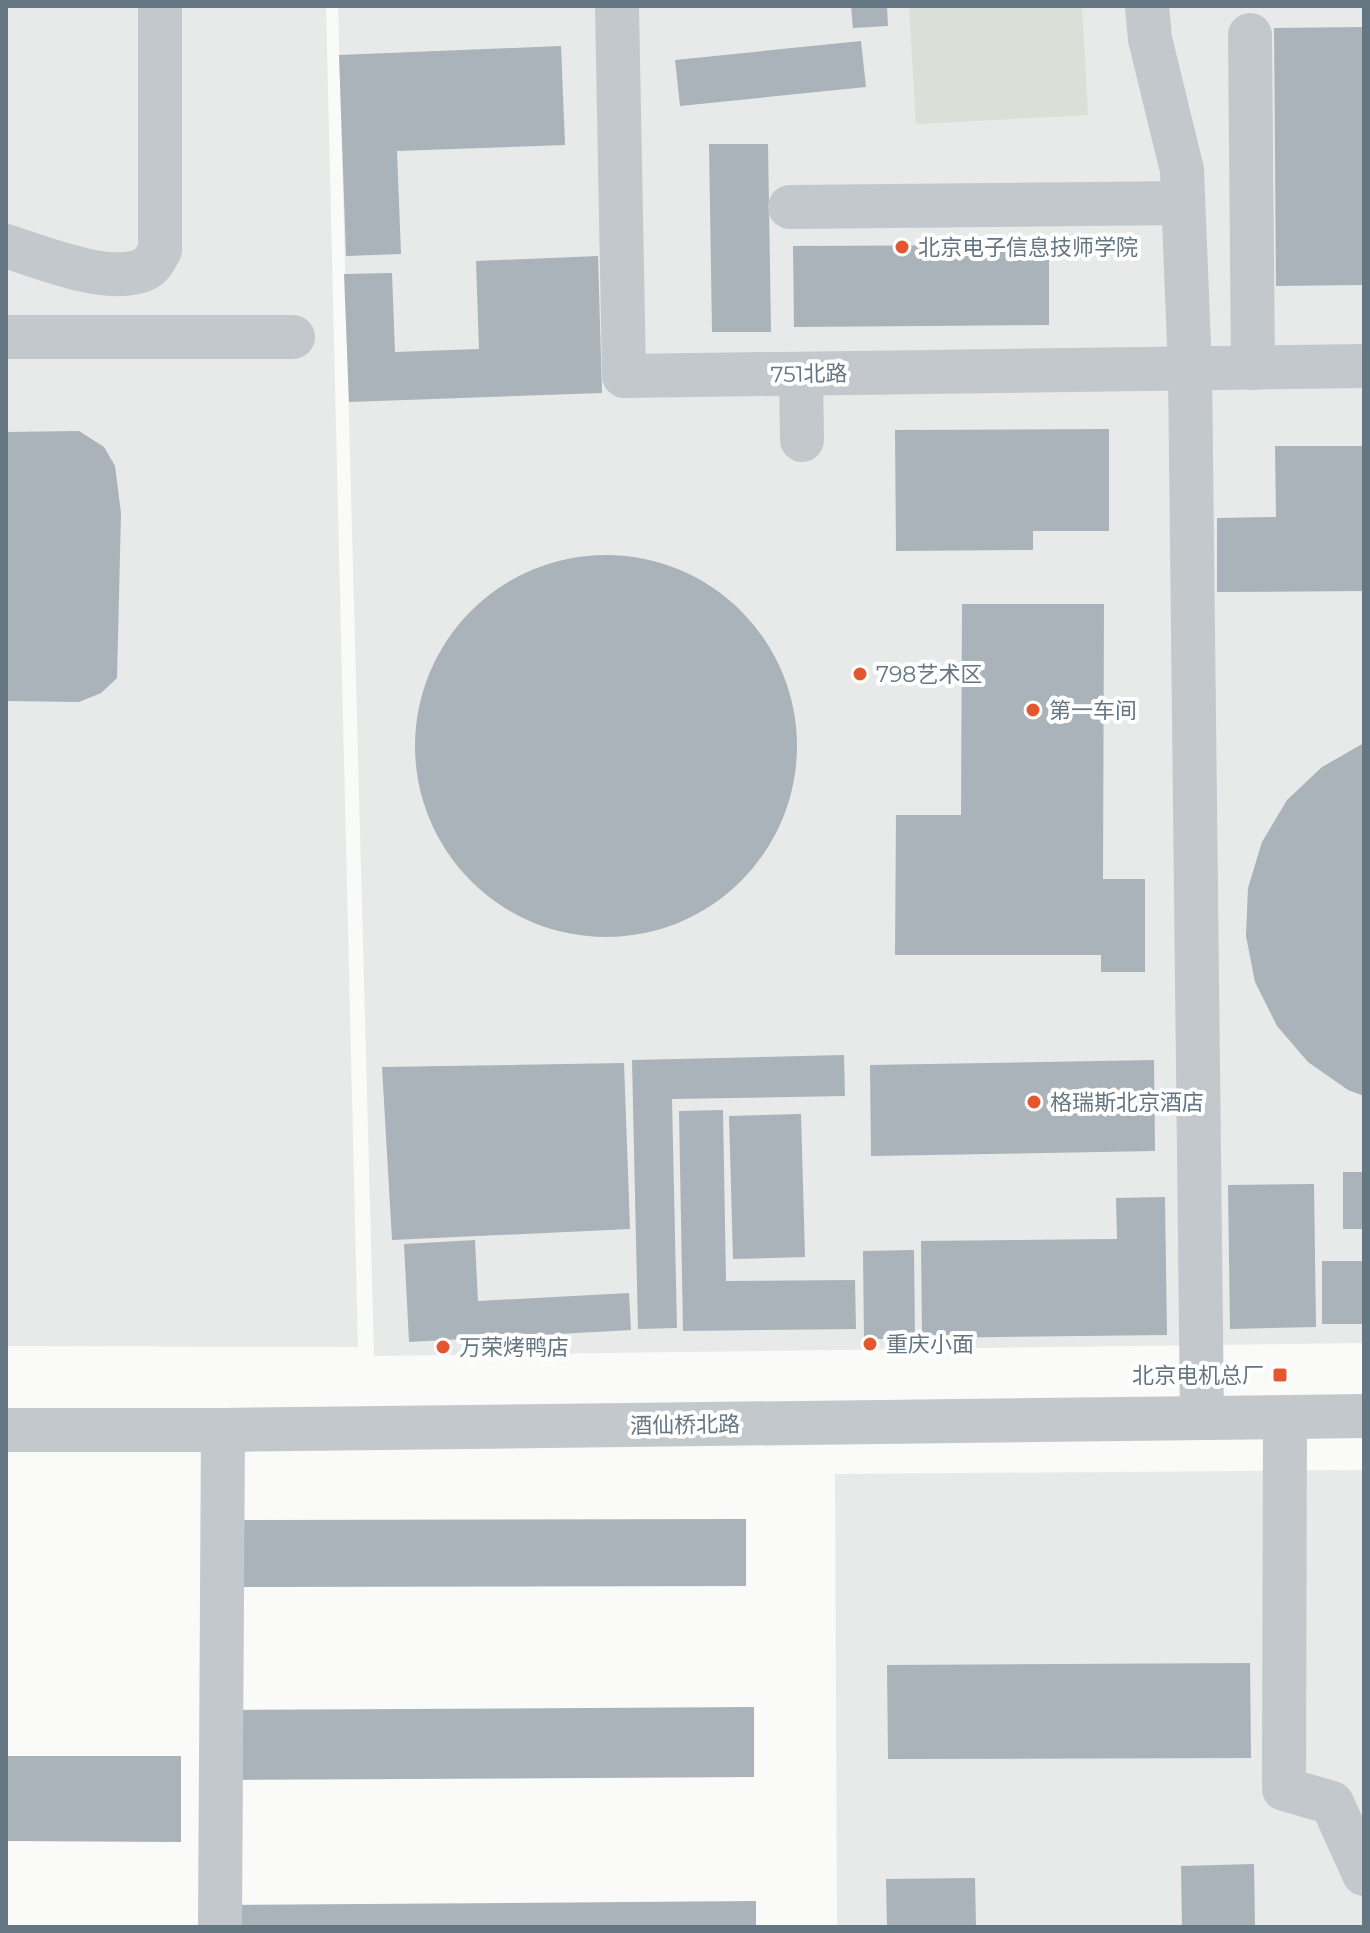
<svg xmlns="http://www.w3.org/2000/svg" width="1370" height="1933" viewBox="0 0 1370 1933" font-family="Montserrat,'Noto Sans SC',sans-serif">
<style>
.built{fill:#e8e9e9}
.green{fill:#dadfd7}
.building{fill:#aab3b9}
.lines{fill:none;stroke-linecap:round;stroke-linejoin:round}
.minor{stroke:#c3c8cc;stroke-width:44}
.poi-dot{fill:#e4572e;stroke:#fff;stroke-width:3}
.labels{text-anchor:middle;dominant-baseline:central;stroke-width:8;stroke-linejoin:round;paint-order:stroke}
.poi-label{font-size:22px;fill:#657683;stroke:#fff;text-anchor:start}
.street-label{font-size:22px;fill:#657683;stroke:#fff}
</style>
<rect width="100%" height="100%" fill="#fafaf8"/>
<g class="built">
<polygon points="6,6 326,6 358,1347 6,1346"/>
<polygon points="338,6 1364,6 1364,1343 374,1356"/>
<polygon points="1364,1470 1364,1927 837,1927 835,1474"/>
</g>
<polygon class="green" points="909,6 1082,6 1088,115 916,124"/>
<g class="building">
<polygon points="851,6 887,6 888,26 853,28"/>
<polygon points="1364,27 1364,285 1276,286 1274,28"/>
<polygon points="861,41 866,87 680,106 675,60"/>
<polygon points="561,46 565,145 397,151 401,254 346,256 339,55"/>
<polygon points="709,144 768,144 771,332 712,332"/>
<polygon points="1049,245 1049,325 794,327 793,246"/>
<polygon points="598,256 602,393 349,402 344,274 392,273 395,352 479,349 476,261"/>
<polygon points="1109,429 1109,531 1033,531 1033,550 896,551 895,430"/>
<polygon points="79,431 104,447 115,466 121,513 117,678 101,693 79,702 6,701 6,432"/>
<polygon points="1275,446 1364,446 1364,591 1217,592 1217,518 1276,517"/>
<circle cx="606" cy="746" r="191"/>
<polygon points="962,604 1104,604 1103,879 1145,879 1145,972 1101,972 1101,955 895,955 896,815 961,815"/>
<polygon points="1364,743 1364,1096 1348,1090 1308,1062 1277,1026 1255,982 1246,936 1248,888 1262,842 1287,800 1322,767"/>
<polygon points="844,1055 845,1096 672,1099 677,1328 638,1329 632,1060"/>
<polygon points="1154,1060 1155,1151 871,1156 870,1065"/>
<polygon points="624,1063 630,1229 392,1240 382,1067"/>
<polygon points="723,1110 726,1281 855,1280 856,1329 683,1331 679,1111"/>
<polygon points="801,1114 805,1257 733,1259 729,1116"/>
<rect x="1343" y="1172" width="21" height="57"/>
<polygon points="1314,1184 1316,1327 1230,1329 1228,1185"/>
<polygon points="1165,1197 1167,1335 922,1338 921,1241 1117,1239 1116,1198"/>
<polygon points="475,1240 478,1301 629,1293 631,1330 409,1342 404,1244"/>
<polygon points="914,1250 915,1339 864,1339 863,1251"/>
<rect x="1322" y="1261" width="42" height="63"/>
<polygon points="746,1519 746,1586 231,1587 231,1520"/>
<polygon points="1250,1663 1251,1758 888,1759 887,1665"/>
<polygon points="754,1707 754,1777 230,1780 230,1710"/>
<polygon points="6,1756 181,1756 181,1842 6,1841"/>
<polygon points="1254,1864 1255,1927 1182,1927 1181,1866"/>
<polygon points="975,1878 976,1927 887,1927 886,1879"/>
<polygon points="756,1901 756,1927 233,1927 233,1905"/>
</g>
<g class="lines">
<g class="minor">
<polyline points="617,6 624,376 1364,366"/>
<polyline points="1147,6 1150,39 1182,170 1190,369 1202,1417"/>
<polyline points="1250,35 1253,368"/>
<polyline points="790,207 1183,203"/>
<path d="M6,246C41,257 111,286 145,269C152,266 156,257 160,250V6"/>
<polyline points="6,337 293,337"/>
<polyline points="801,374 802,440"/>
<polyline points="1285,1417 1284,1789 1332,1803 1364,1874"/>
<polyline points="6,1430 223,1430 1364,1416"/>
<polyline points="220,1927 223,1430"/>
</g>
</g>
<g class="poi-dot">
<circle cx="902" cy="247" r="8"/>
<circle cx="860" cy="674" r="8"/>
<circle cx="1033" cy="710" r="8"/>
<circle cx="1034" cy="1102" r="8"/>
<circle cx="870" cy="1344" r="8"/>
<circle cx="443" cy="1347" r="8"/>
<rect x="1272" y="1367" width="16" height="16" rx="4"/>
</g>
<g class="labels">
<g class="poi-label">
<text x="918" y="247">北京电子信息技师学院</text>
<text x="876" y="674">798艺术区</text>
<text x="1049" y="710">第一车间</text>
<text x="1050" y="1102">格瑞斯北京酒店</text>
<text x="886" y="1344">重庆小面</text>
<text x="459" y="1347">万荣烤鸭店</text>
<text x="1264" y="1375" text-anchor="end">北京电机总厂</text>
</g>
<g class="street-label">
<text transform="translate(809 374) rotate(-1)">751北路</text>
<text transform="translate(685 1425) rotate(-1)">酒仙桥北路</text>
</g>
</g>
<rect width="1370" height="1933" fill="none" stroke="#657683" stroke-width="16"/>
</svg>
